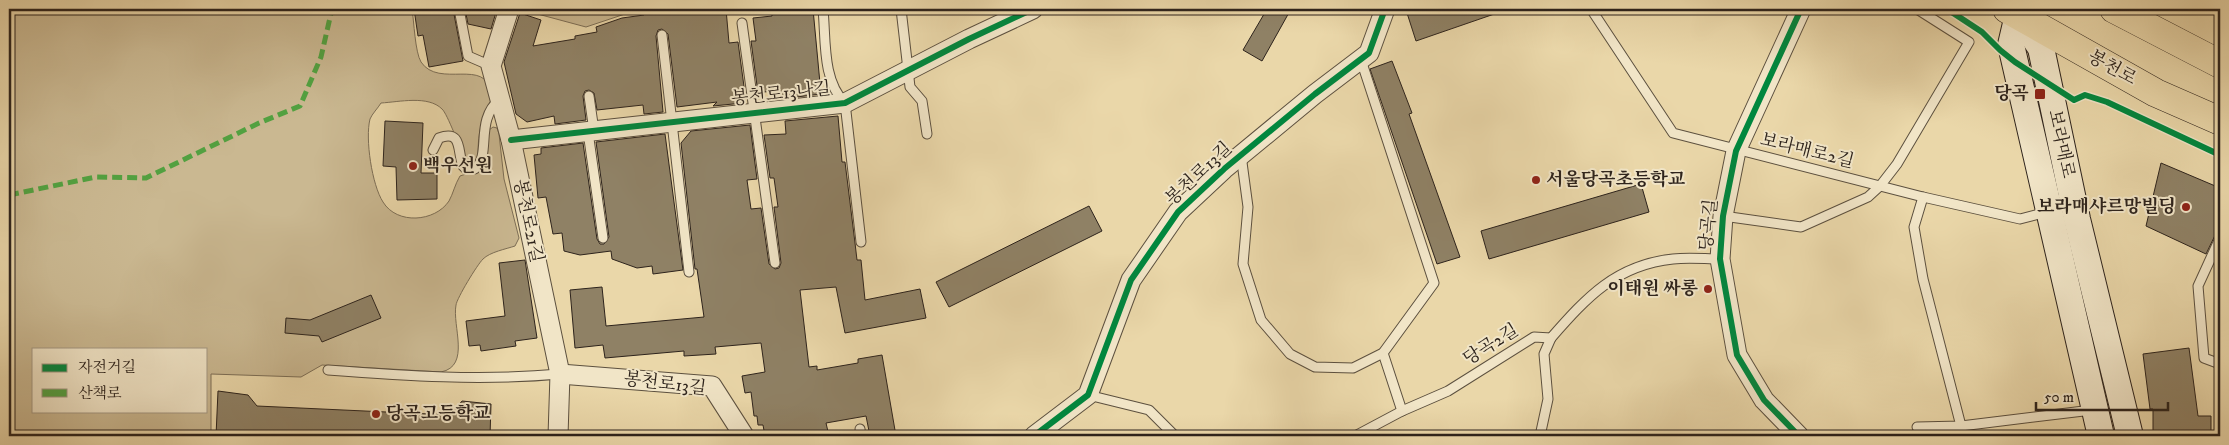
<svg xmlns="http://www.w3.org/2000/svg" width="2229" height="445" viewBox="0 0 2229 445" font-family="'IM FELL DW Pica','Noto Serif KR',serif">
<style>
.green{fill:#cab891;stroke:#7c6e56;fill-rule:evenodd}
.building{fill:#8f8165;stroke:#2d231c}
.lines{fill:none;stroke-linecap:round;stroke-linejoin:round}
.service-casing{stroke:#5c503f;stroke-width:11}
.minor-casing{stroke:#5c503f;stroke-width:21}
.secondary-casing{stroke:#2d231c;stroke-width:28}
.primary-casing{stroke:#2d231c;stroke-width:29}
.service{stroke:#f1e5c7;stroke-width:9}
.minor{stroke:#f1e5c7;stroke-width:19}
.secondary{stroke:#f1e5c7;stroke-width:26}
.primary{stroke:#ead7a9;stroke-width:28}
.quiet{stroke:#52a241;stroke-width:5;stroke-dasharray:10 5;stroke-linecap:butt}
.cycleway-casing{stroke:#f1e5c7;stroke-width:9}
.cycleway{stroke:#00873e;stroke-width:6}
.poi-dot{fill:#8f2418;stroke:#f1e5c7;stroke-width:2}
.labels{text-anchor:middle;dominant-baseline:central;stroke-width:4;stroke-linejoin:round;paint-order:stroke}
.street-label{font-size:18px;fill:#2d231c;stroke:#f1e5c7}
.poi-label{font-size:18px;font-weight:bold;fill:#2d231c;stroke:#f1e5c7;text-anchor:end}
</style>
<rect width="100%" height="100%" fill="#ead7a9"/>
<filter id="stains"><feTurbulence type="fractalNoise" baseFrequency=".004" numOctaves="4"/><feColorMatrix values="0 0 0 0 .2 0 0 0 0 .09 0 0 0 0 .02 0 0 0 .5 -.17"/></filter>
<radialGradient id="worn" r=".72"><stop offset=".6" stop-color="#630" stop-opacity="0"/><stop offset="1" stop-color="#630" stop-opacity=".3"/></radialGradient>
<g class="green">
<path d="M9,9H412C414,21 415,52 421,62C439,89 486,57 491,93C493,105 483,115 481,126C478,137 478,149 478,160L473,164L468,163L464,159C461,150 447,113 442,109C428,95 399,102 381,103C378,108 372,114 370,119C365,139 372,185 383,202C397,225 435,222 449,201C453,194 455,184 460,176L481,169L484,162L489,130L493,127L497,128L499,134L504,179L519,238L515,246C506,249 490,252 483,259C477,265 457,298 456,305C452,326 471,366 441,372L322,365L301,377L211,374V436H9ZM34,349H206V411H34Z"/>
<polygon points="519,9 640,9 586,27"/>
</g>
<g class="building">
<polygon points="414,9 453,9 463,61 429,67 423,35 418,36"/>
<polygon points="465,9 497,9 491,29 468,24"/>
<polygon points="663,9 726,9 729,43 738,42 745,94 742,94 743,103 713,106 717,102 677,107 668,34 662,29 658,30 656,36 663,112 644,114 643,105 597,110 594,93 589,90 585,91 583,96 586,120 555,124 554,116 527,122 516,114 504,62 520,13 541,20 533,46 575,39 575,36 597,32 596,27 622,18 644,15 644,12"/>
<polygon points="772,9 813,9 821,94 772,100 771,91 758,93 751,41 756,41 753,18 772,16"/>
<polygon points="1267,9 1291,9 1262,61 1243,50"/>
<polygon points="1420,9 1503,9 1503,11 1416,41 1407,13"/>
<polygon points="1392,61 1412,113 1409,114 1460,257 1437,264 1370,69"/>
<polygon points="838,116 842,162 845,162 855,243 857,260 861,260 865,300 920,289 926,318 845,333 836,287 800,290 809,367 817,366 817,370 858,363 858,359 882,355 896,436 870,436 866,416 826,423 829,436 765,436 763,425 758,425 757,416 754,416 751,392 745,393 742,376 765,372 761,343 715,347 716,354 684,356 684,351 605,358 603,345 575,348 570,290 602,287 606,326 704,317 697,269 695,269 681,143 691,131 750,125 757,179 747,180 751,209 761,208 769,264 775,269 779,268 781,263 774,207 778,207 774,178 770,178 764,135 786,134 785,121"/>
<polygon points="385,121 423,123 421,173 437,173 437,199 397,200 396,167 383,166"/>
<polygon points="665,134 683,270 653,274 652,266 637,268 612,259 611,251 580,255 564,251 562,233 553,234 546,197 538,198 534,155 541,154 541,148 583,143 597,239 600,244 604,244 609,237 596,142"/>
<polygon points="2161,163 2220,188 2220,225 2206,254 2146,226"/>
<polygon points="1641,184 1649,212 1489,259 1481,231"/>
<polygon points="1089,206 1102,231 949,307 936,282"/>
<polygon points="525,260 537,338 515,341 516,346 481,351 480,345 469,346 466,321 505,316 499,263"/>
<polygon points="371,295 381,318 322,342 319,336 285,333 286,318 310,320"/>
<polygon points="2189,348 2198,416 2211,416 2211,436 2153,436 2153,409 2150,409 2143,354"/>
<polygon points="218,391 248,395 257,406 451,415 462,401 491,404 490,436 216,436"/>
</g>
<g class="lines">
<g class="service-casing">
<g id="service">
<polyline points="459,9 468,56 491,66"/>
<path d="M823,9C826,39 822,81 845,103L861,242"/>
<polyline points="901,9 910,87 922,101 927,134"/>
<polyline points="1591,9 1673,133 1923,197 2020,219 2047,212"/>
<polyline points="742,23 775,263"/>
<polyline points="662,35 689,272"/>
<polyline points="589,96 594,131"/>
<polyline points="588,132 603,238"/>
<path d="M433,150L439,138C463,129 457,152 463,166L466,169H475C492,154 474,121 500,99"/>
<polyline points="1241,155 1248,207 1243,264 1261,320 1290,354 1315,367 1353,368 1383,353 1434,283 1361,60"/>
<polyline points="1923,197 1914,227 1923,279 1961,426"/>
<polyline points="1723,216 1801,227 1868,197 1880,186 1897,164 1969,42 1917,9"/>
<polyline points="2220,238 2198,286 2204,358 2220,364"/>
<polyline points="1383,353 1402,411"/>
<path d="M328,370C405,376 482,381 560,374"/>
<polyline points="1088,395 1149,410 1175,436"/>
<polyline points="1917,427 1961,426 2092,410"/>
<polyline points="860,429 861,436"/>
<path d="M1355,436L1402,411L1448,391L1534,337L1551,338C1587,297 1616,265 1673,259C1689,257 1705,259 1720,259"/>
<polyline points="1540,436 1548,399 1544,354 1551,338"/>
</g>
</g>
<g class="minor-casing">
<g id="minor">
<polyline points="509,9 491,66 511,140 560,374 558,436"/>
<polyline points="511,140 845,103 969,39 1033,9"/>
<polyline points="560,374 712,386 744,436"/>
<polyline points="1034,436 1088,395 1131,280 1178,212 1224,169 1315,94 1369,53 1385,9"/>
<polyline points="1799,436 1764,400 1737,355 1720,259 1723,216 1736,151 1801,9"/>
</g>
</g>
<g class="secondary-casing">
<g id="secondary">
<polyline points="2017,12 2041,48 2077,219 2130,436"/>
<polyline points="2018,15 2011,45 2101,436"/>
</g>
</g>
<g class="primary-casing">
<g id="primary">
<polyline points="2007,9 2156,93 2220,121"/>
<polyline points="2114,9 2220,64"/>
</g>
</g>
<use href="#service" class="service"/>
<use href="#minor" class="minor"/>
<use href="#secondary" class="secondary"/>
<use href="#primary" class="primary"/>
<polyline class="quiet" points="9,195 96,177 146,178 259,123 300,106 321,57 332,9"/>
<g class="cycleway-casing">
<g id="cycleway">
<polyline points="1947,9 1982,32 2000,50 2015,62 2074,100 2085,95 2107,102 2220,155"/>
<polyline points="511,140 845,103 969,39 1033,9"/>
<polyline points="1034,436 1088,395 1131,280 1178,212 1224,169 1315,94 1369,53 1385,9"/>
<polyline points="1799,436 1764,400 1737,355 1720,259 1723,216 1736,151 1801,9"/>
</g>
</g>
<use href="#cycleway" class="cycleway"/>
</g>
<g class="poi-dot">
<rect x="2034" y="88" width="12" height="12" rx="2.5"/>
<circle cx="413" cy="166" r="5"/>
<circle cx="1536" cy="180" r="5"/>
<circle cx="2186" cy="207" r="5"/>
<circle cx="1708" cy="289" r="5"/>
<circle cx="376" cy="414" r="5"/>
</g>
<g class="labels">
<g class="street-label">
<text transform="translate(2112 68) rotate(29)">봉천로</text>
<text transform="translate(781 94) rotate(-6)">봉천로13나길</text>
<text transform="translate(2061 144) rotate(78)">보라매로</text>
<text transform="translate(1807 151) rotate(14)">보라매로2길</text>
<text transform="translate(1199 174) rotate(-43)">봉천로13길</text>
<text transform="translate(528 221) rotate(78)">봉천로21길</text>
<text transform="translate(1709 225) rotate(-84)">당곡길</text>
<text transform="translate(1491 345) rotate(-32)">당곡2길</text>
<text transform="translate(665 384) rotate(7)">봉천로13길</text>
</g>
<g class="poi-label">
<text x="2029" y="94">당곡</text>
<text x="423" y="166" text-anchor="start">백우선원</text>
<text x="1546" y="180" text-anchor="start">서울당곡초등학교</text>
<text x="2176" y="207">보라매샤르망빌딩</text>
<text x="1698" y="289">이태원 싸롱</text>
<text x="386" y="414" text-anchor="start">당곡고등학교</text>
</g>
</g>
<rect width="2229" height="445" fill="none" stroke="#ead7a9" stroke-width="30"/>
<rect x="10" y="10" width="2209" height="425" fill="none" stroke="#2d231c" stroke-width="2.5"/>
<rect x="15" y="15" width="2199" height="415" fill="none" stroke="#2d231c"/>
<rect x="32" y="348" width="175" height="65" fill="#f1e5c7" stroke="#a39783"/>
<rect x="42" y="364" width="25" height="8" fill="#00873e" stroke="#a39783"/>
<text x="78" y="372" font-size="15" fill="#2d231c">자전거길</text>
<rect x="42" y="389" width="25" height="8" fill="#52a241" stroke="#a39783"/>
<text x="78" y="398" font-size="15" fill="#2d231c">산책로</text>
<path d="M2036 402v8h132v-8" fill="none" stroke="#2d231c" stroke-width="2.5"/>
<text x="2044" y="402" font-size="15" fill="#2d231c" stroke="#f1e5c7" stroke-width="4" paint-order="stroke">50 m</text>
<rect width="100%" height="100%" filter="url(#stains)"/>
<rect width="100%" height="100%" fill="url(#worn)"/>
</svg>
